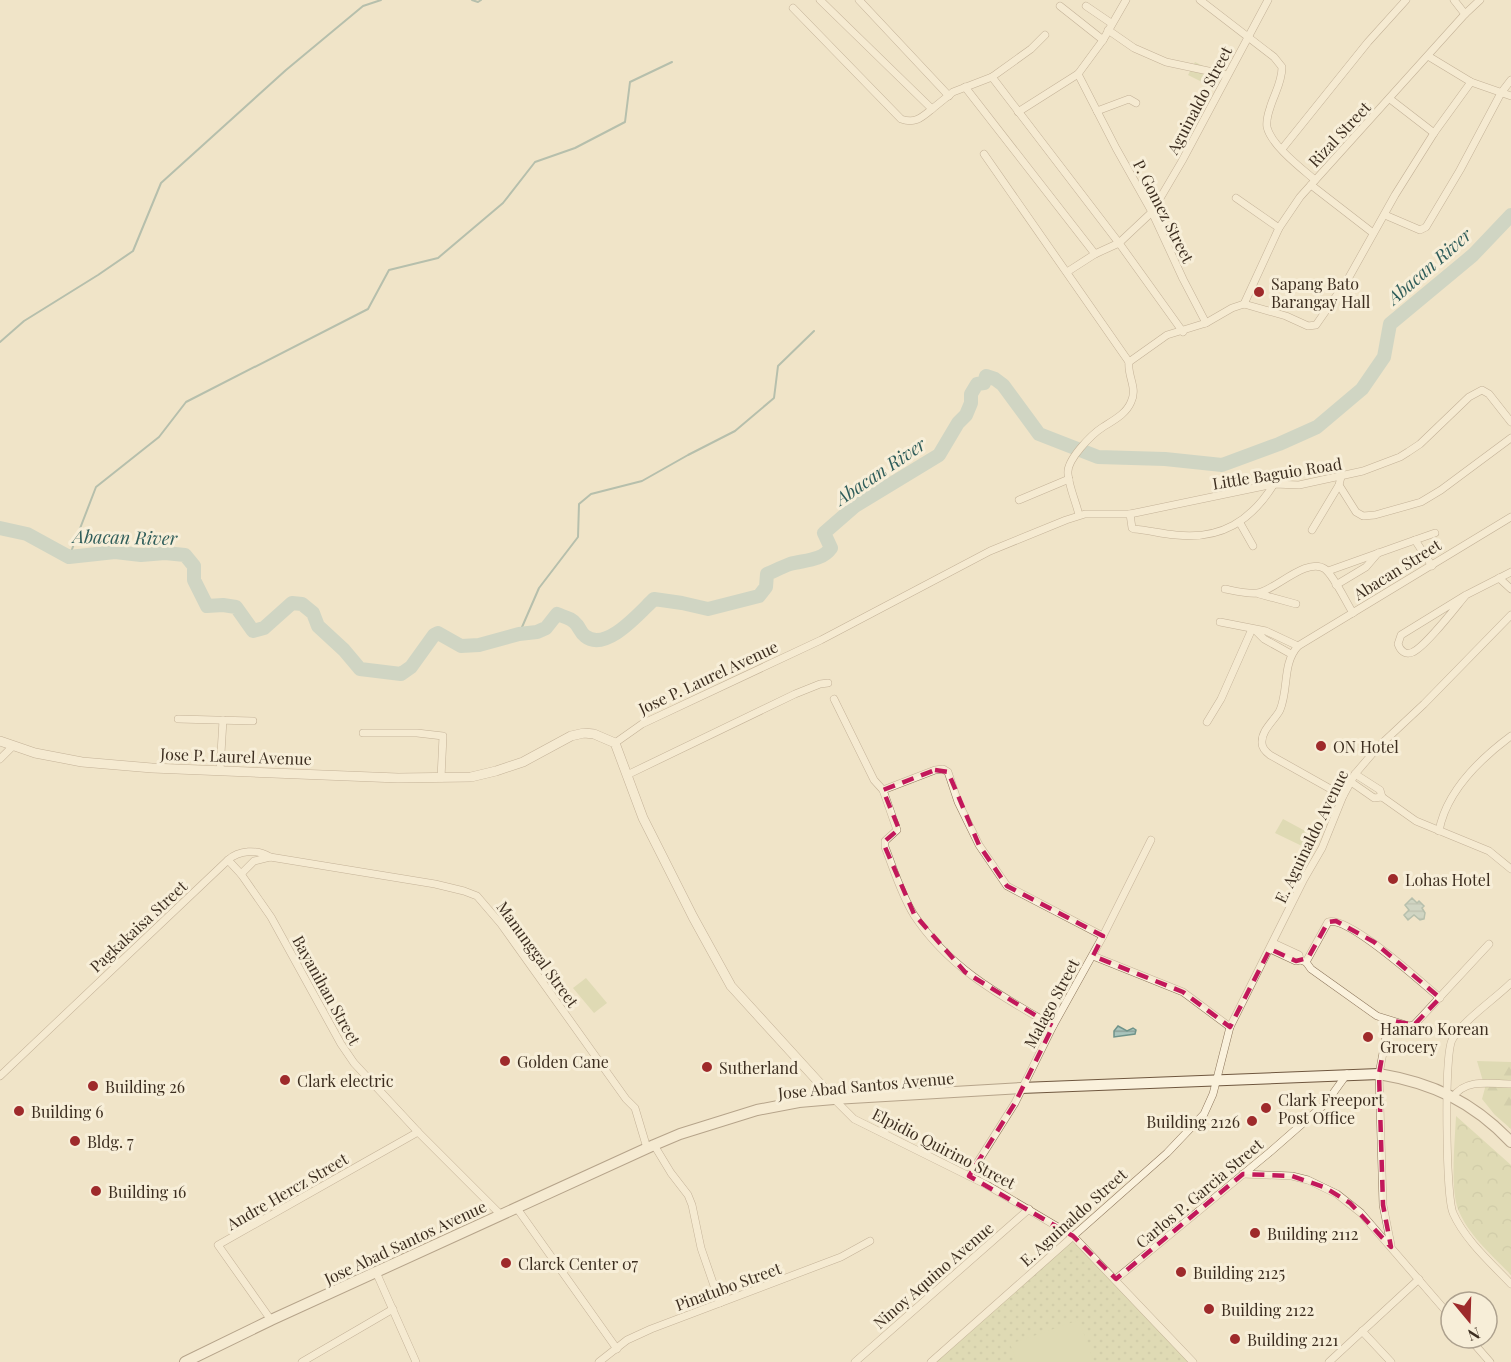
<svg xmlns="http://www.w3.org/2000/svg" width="1511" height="1362" viewBox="0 0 1511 1362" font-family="'Playfair Display',serif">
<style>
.grass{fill:url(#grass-dots)}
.forest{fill:url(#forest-firs)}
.park{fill:url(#park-crowns)}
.pitch{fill:#c9cf9b}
.water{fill:url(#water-rules);stroke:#6f938a;stroke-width:1.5}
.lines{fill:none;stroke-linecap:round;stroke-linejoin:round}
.stream{stroke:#6f938a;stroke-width:2}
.river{stroke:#a9c4bc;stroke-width:14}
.minor-casing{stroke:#8d765c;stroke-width:8}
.tertiary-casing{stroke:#8d765c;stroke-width:10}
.secondary-casing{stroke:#6f573f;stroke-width:12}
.minor{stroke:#faf1dc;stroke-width:7}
.tertiary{stroke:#faf1dc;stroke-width:9}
.secondary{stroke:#faf1dc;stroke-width:10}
.marked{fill:none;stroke:#c2185b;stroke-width:4.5;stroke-dasharray:12 8;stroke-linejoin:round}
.poi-dot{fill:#9e2a2b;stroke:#f7eed8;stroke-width:2}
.labels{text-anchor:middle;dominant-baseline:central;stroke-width:6;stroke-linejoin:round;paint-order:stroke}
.street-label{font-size:16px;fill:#3d2e20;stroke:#f7eed8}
.poi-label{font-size:16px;fill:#3d2e20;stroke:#f7eed8;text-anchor:start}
.water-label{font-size:18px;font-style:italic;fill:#2f5d5a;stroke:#f7eed8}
</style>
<defs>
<pattern id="grass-dots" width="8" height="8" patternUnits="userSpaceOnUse" patternTransform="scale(1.5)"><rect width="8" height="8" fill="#c9cf9b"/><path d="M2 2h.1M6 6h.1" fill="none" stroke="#aeb285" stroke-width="1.8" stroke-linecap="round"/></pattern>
<pattern id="forest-firs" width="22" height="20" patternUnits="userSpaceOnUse" patternTransform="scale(1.5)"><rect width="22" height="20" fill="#c9cf9b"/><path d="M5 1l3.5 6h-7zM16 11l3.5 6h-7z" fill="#aeb285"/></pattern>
<pattern id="park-crowns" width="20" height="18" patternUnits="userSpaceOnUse" patternTransform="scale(1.5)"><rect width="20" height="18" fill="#c9cf9b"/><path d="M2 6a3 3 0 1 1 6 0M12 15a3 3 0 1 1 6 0" fill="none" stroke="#aeb285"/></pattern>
<pattern id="water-rules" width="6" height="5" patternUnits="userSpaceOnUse" patternTransform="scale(1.5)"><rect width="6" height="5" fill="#a9c4bc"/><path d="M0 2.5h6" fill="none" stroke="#8ba098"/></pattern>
</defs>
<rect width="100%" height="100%" fill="#f0e4c8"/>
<polygon class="grass" points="1075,1238 1190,1362 936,1362"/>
<polygon class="forest" points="1477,1061 1511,1062 1511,1129 1495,1115 1482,1099 1485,1088"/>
<path class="park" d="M1456,1116L1511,1165V1275C1493,1256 1468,1235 1458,1209C1450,1188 1455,1140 1456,1116Z"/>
<g class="pitch">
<polygon points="1195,62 1221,75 1214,88 1188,75"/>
<polygon points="1283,819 1309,833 1302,846 1275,833"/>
<polygon points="586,978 607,1003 594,1013 573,988"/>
<polygon points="1079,1320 1094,1362 1017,1362 1010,1344"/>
</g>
<g class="water">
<polygon points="1412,898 1417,903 1419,901 1424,906 1422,908 1425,913 1424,919 1420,920 1414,915 1408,920 1404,915 1409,910 1405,905"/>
<polygon points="1118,1026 1127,1031 1133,1028 1136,1030 1135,1034 1114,1037 1114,1031"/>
</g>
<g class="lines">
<g class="stream">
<polyline points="472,0 478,2 481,0"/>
<polyline points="0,342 24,321 98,275 133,251 161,183 286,70 363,6 381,0"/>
<polyline points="69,557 96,487 159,437 186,402 368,309 389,270 438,258 503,203 535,162 575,148 625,122 630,82 672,62"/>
<polyline points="519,634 539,588 578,537 579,504 591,494 642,481 688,455 735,431 774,398 778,366 814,331"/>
</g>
<path class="river" d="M0,528L27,534L69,557L115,552L141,555L165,553L185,555L194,566V580L207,606L223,605L236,607L253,631L264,628L292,603L302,604L313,613L318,626L344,650L360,669L401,674L411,667L434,635L438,633L461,646L479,645L519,634L537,632L546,628L557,614C564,617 572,618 577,625C580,629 581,633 585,636C606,653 640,612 654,599L682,603L708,609L759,596L766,587L767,574C774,571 782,567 790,564C804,560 822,561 831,548L824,533L855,506L939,455L958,423L966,415L971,403V394L977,384L984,383L986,376L995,379L1003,385L1039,434L1098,457L1165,459L1222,465L1279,444L1317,427L1362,389L1384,357L1390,324L1473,255L1511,215"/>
<g class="minor-casing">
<g id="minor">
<polyline points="820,0 932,109 953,92 992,77 1031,49 1045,35"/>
<polyline points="859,0 949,96"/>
<polyline points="1126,0 1103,40 1078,74 1116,148 1152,212 1183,279 1206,323"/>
<path d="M1200,0L1274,57L1282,67C1282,83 1274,94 1270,108C1268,114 1266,121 1267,127C1271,145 1301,168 1315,180"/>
<polyline points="1454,0 1465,14"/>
<polyline points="1060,6 1103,40"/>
<polyline points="1086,6 1111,23"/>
<path d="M793,8L901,119C915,124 921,118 932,109"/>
<polyline points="1108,30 1134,48 1166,62 1227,75"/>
<polyline points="1428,56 1471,82 1511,96"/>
<polyline points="992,77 1119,243 1183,332"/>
<polyline points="965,87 1095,254"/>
<polyline points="1390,99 1434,133"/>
<polyline points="1097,111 1129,99 1136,103"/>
<polyline points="1018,112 1078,74"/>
<polyline points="1282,149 1368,42 1406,0"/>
<polyline points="984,154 1129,362"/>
<polyline points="1311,185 1373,233"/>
<polyline points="1236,198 1279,228"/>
<polyline points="1385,215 1420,230 1426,227 1460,170 1501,93 1511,80"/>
<polyline points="1067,272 1095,254 1119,243 1152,212 1182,161 1268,0"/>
<polyline points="1244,304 1279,228 1300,197 1465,14 1480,0"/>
<polyline points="1244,304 1286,316 1308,326 1316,325 1348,279 1395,195 1434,133 1471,82"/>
<polyline points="1341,477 1339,485 1356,512 1363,516 1375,515 1421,502 1441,490 1511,438"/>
<polyline points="1019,500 1069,479"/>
<path d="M1130,514L1132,528L1134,529C1148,530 1162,534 1176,535C1221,540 1251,521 1274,484"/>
<path d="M1079,515C1076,502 1069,487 1068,474C1066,460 1092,434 1103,427C1114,420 1126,414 1131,402C1138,388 1127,376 1129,362L1167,335L1206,323L1232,308L1244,304"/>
<polyline points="1240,523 1253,546"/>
<polyline points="1312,530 1339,485"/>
<polyline points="1415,540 1435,533"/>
<polyline points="1328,571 1415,540 1432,566"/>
<polyline points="1499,578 1511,589"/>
<polyline points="1336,585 1366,567 1378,553"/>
<path d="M1225,589C1235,591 1247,594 1257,593C1273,592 1307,556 1325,569C1334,576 1346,602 1353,613"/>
<polyline points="1259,594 1296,604"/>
<path d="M1466,595C1455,608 1426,646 1413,652C1405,656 1400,650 1398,644L1401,635L1466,595L1511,572"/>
<polyline points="1220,622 1266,631 1298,646"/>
<polyline points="1255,630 1264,639 1291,654"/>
<polyline points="834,699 874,780 883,790"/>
<polyline points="178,719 253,721"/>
<polyline points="1207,722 1221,699 1252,629"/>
<polyline points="363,733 417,733 443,736 441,778"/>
<polyline points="615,743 642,724 821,640 990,551 1066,520 1085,514 1130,514 1274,484 1299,485 1363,471 1400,457 1408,452 1420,444 1469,397 1482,390 1489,394 1511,422"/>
<polyline points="0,759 13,746"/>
<polyline points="220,770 223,720"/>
<polyline points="1355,774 1380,790 1382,797"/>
<polyline points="627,775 795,694 820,684 828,683"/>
<polyline points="1351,782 1374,798 1382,797 1416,821 1489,851 1511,869"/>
<path d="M1343,796L1270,755C1266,752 1262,748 1262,743C1261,730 1275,720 1280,710C1289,688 1282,664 1298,646L1511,517"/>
<path d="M1439,831C1446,792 1480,759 1511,736"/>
<path d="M228,860C239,850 257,849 270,857"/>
<polyline points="241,874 254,861 270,857 435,884 464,891 477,896 501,924 626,1099 635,1108 647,1148"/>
<polyline points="1273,943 1299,955 1300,960"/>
<polyline points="1270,949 1296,961 1300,960 1306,962"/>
<polyline points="1093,956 1183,992 1230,1027"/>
<path d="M1511,983C1495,999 1462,1021 1452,1040C1444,1056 1446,1196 1453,1213C1465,1240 1491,1263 1511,1284"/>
<path d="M1440,998C1422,983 1348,915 1328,922L1306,962L1311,969L1377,1016L1409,1026L1414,1025L1489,944"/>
<polyline points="1389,1021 1379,1074 1383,1205 1391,1245"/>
<path d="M1053,1026C999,995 949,968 914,915C901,894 894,870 885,847V841L897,830L883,790L935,770L943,769L948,772L958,802L979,845L1007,886L1103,936"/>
<polyline points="0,1076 228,860 241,874 271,917 341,1044 354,1063 418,1132 500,1214"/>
<path d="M1453,1097C1466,1078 1491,1084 1511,1084"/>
<polyline points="834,1099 854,1119 987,1185 1073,1236 1193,1362"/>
<polyline points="654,1145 671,1173 688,1195 692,1205 701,1248 720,1303"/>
<polyline points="1243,1174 1292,1176 1308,1180 1337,1194 1361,1213 1451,1317"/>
<polyline points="969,1176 1015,1103 1053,1026 1103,936 1151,840"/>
<polyline points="516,1207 617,1349"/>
<polyline points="376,1272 416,1362"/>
<polyline points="1116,1279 1270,1152 1326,1103 1347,1074"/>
<polyline points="271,1320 218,1245 418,1132"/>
<polyline points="1362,1331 1391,1362"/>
<polyline points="1469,1338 1490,1362"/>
<polyline points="302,1362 393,1309"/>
<polyline points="599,1362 627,1340 651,1329 841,1257 870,1241"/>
<polyline points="855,1362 1029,1209"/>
<polyline points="931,1362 1167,1153 1204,1114 1213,1094 1230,1027 1304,879 1322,848 1343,796 1355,774 1378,747 1424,704 1511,615"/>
<polyline points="1329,1362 1419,1279"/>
</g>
</g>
<g class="tertiary-casing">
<polyline id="tertiary" points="0,741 35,753 82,762 152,768 398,778 471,777 496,771 523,762 571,736 584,733 594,734 615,743 643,818 693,917 731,986 834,1099"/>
</g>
<g class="secondary-casing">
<path id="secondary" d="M185,1362L271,1320L654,1145L680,1134L757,1110L799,1102L834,1099L1021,1088L1379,1074C1433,1083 1473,1102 1511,1142"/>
</g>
<use href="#minor" class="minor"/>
<use href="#tertiary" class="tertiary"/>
<use href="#secondary" class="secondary"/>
</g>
<path d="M0 0H1511V1362H0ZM935,770L948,772L979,845L1007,886L1103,936L1093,956L1183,992L1230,1027L1270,949L1296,961L1308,958L1328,922L1336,921L1374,942L1440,998L1414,1025L1389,1020L1384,1046L1379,1074L1383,1205L1391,1247L1350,1203L1324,1187L1292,1176L1243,1174L1116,1279L1073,1236L969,1176L1015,1103L1053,1026L965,972L914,914L885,847V841L899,829L883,790Z" fill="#f0e4c8" fill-opacity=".55" fill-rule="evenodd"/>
<path class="marked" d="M935,770L948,772L979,845L1007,886L1103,936L1093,956L1183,992L1230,1027L1270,949L1296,961L1308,958L1328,922L1336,921L1374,942L1440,998L1414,1025L1389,1020L1384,1046L1379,1074L1383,1205L1391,1247L1350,1203L1324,1187L1292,1176L1243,1174L1116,1279L1073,1236L969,1176L1015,1103L1053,1026L965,972L914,914L885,847V841L899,829L883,790Z"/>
<g class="poi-dot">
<circle cx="1259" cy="292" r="6"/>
<circle cx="1321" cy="746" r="6"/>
<circle cx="1393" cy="879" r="6"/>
<circle cx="1368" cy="1037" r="6"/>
<circle cx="505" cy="1061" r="6"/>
<circle cx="707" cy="1067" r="6"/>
<circle cx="285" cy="1080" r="6"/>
<circle cx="93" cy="1086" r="6"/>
<circle cx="1266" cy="1108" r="6"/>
<circle cx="19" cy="1111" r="6"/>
<circle cx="1252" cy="1121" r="6"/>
<circle cx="75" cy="1141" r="6"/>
<circle cx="96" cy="1191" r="6"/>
<circle cx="1255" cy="1233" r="6"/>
<circle cx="506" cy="1263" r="6"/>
<circle cx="1181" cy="1272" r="6"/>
<circle cx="1209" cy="1309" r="6"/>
<circle cx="1235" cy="1339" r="6"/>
</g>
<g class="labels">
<g class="street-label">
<text transform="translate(1199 100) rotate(-62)">Aguinaldo Street</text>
<text transform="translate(1339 134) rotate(-47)">Rizal Street</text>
<text transform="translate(1164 211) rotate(63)">P. Gomez Street</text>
<text transform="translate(1277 473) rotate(-9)">Little Baguio Road</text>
<text transform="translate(1397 569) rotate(-32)">Abacan Street</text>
<text transform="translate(708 677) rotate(-25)">Jose P. Laurel Avenue</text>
<text transform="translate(236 756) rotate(2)">Jose P. Laurel Avenue</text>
<text transform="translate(1311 836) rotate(-64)">E. Aguinaldo Avenue</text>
<text transform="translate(138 926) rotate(-43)">Pagkakaisa Street</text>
<text transform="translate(538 954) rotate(54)">Manunggal Street</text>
<text transform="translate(327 990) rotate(61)">Bayanihan Street</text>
<text transform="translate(1051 1003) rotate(-62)">Malago Street</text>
<text transform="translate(866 1085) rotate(-5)">Jose Abad Santos Avenue</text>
<text transform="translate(944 1148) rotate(27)">Elpidio Quirino Street</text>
<text transform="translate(287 1191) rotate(-30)">Andre Hercz Street</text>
<text transform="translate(1199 1193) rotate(-40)">Carlos P. Garcia Street</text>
<text transform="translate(1073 1217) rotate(-42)">E. Aguinaldo Street</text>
<text transform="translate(405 1242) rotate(-25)">Jose Abad Santos Avenue</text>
<text transform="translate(933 1275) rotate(-41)">Ninoy Aquino Avenue</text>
<text transform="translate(728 1286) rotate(-20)">Pinatubo Street</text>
</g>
<g class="poi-label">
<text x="1271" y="283">Sapang Bato<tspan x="1271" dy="18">Barangay Hall</tspan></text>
<text x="1333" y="746">ON Hotel</text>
<text x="1405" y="879">Lohas Hotel</text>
<text x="1380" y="1028">Hanaro Korean<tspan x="1380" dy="18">Grocery</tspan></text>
<text x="517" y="1061">Golden Cane</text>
<text x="719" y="1067">Sutherland</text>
<text x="297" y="1080">Clark electric</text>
<text x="105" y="1086">Building 26</text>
<text x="1278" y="1099">Clark Freeport<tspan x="1278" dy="18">Post Office</tspan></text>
<text x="31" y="1111">Building 6</text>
<text x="1240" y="1121" text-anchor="end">Building 2126</text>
<text x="87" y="1141">Bldg. 7</text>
<text x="108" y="1191">Building 16</text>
<text x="1267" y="1233">Building 2112</text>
<text x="518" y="1263">Clarck Center 07</text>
<text x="1193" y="1272">Building 2125</text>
<text x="1221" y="1309">Building 2122</text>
<text x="1247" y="1339">Building 2121</text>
</g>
<g class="water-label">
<text transform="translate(1429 266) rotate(-41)">Abacan River</text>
<text transform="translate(880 471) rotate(-34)">Abacan River</text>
<text transform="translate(125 537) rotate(1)">Abacan River</text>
</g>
</g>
<g transform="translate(1469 1320) rotate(161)"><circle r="28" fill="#f7eed8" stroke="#ada18e" stroke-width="1.5"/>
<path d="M0-4.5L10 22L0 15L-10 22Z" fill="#9e2a2b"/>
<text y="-9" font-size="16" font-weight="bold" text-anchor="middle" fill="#3d2e20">N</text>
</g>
</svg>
